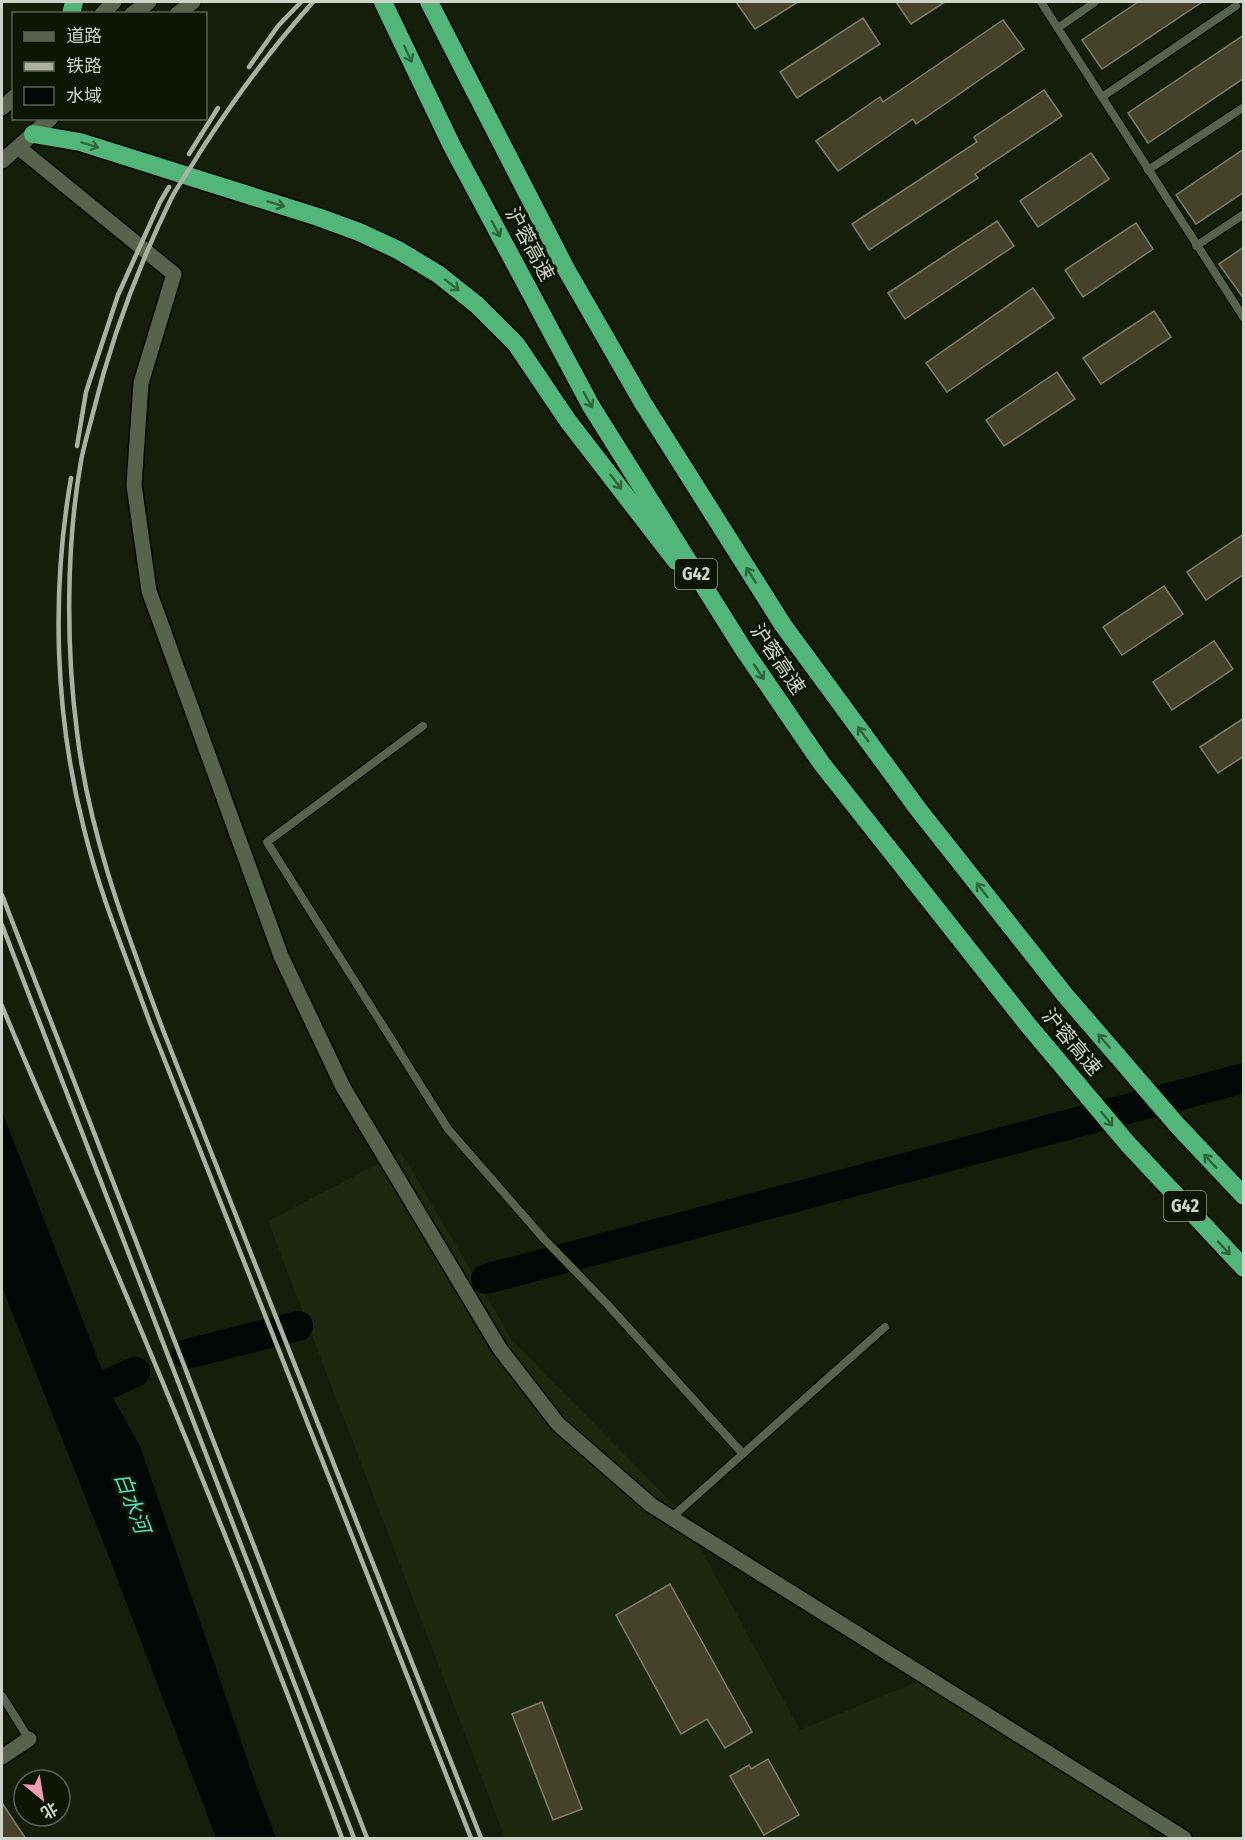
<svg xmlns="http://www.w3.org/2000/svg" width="1245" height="1840" viewBox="0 0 1245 1840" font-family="'Fira Sans Condensed','Noto Sans SC',sans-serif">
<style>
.built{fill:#1d280f}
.water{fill:#000705}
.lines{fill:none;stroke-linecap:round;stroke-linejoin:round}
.river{stroke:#000705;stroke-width:30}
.building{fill:#44422b;stroke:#7f7d64;stroke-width:1.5}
.service-casing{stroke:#030800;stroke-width:10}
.minor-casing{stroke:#030800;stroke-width:18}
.secondary-casing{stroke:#030800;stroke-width:18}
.motorway-casing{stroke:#030800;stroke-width:21}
.service{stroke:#58634d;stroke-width:8}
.minor{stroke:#58634d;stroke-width:15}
.secondary{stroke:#58634d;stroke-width:15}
.motorway{stroke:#52b579;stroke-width:18}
.rail{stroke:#aab1a3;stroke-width:4.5}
.oneway{stroke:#30653e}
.labels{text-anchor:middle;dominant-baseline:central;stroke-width:6;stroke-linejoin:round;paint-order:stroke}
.shield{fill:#0d1504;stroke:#939b8c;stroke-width:1.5}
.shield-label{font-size:18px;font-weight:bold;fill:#cdd4c7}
.street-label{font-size:20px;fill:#cdd4c7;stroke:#0d1504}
.water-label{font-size:21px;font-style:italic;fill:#55ddc6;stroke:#0d1504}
</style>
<rect width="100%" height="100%" fill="#151e0b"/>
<polygon class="built" points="401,1152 512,1340 680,1511 800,1730 931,1676 1146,1814 1150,1838 505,1838 268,1221"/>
<polygon class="water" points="2,1111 112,1396 140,1446 258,1791 276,1838 216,1838 109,1557 2,1287"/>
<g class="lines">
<g class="river">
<polyline points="486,1279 1244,1078"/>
<polyline points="187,1354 298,1326"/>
<polyline points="87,1393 135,1372"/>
</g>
</g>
<g class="building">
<polygon points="736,2 798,2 755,29"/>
<polygon points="896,2 945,2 911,24"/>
<polygon points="1138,2 1202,2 1102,69 1082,40"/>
<polygon points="863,18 880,44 797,98 780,72"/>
<polygon points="1003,20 1024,49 916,124 913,119 838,171 816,141 880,97 883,102"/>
<polygon points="1244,35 1244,78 1148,143 1128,113"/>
<polygon points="1044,90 1062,116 975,174 978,178 869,250 852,224 977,142 974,137"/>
<polygon points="1244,149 1244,192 1196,224 1176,195"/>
<polygon points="1091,153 1109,179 1038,227 1020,201"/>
<polygon points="997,221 1014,246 905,319 888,293"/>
<polygon points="1136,223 1153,249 1083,297 1065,270"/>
<polygon points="1244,247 1244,299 1219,264"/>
<polygon points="1033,288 1054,318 947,392 926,363"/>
<polygon points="1154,311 1171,337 1101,384 1083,358"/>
<polygon points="1057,372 1075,399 1004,446 986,420"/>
<polygon points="1244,534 1244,574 1206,600 1187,572"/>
<polygon points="1164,586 1183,614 1122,655 1103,627"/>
<polygon points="1214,641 1233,669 1172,710 1153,682"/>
<polygon points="1244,718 1244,756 1218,773 1200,747"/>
<polygon points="670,1584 752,1732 725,1748 707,1719 681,1734 616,1615"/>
<polygon points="542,1702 582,1809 553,1820 512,1714"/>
<polygon points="768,1759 799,1815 764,1835 730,1776 749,1765 751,1769"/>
<polygon points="2,1803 26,1839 2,1839"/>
</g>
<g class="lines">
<g class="service-casing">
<g id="service">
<polyline points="1041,2 1244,318"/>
<polyline points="1058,28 1095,2"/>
<polyline points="1102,97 1236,6"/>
<polyline points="1148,170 1244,107"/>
<polyline points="1196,246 1244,214"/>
<polyline points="423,726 267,842 448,1129 544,1239 607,1304 743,1454"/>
<polyline points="671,1518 885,1327"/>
<polyline points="2,1696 29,1739"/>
</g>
</g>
<g class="minor-casing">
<g id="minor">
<polyline points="18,147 174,274 141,383 134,485 149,591 281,956 343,1087 500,1349 558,1424 651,1505 1184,1838"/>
<polyline points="2,1757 29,1739"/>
</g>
</g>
<g class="secondary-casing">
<g id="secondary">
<polyline points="102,14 114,2"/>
<polyline points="132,14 149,2"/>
<polyline points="177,14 193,2"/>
<polyline points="2,108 14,97"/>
<polyline points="2,161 51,118"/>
</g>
</g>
<g class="motorway-casing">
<g id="motorway">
<polyline points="383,2 452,146 591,406 742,647 822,764 1028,1025 1127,1143 1244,1268"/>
<polyline points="429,2 566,269 643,403 783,625 918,809 1065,995 1177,1125 1244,1196"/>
<polyline points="71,14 74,2"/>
<polyline points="33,134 80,142 318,217 359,232 398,250 438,274 477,305 516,344 568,421 676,561"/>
</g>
</g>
<use href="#service" class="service"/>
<use href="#minor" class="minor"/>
<use href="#secondary" class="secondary"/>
<use href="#motorway" class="motorway"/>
<g class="rail">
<path d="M313,2C272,48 234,99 200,152C191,168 179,183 171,199C138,267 111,339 93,413C89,429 84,445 81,461C66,547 66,646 77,732C89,835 127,933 163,1030L481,1838"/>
<polyline points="249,67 278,26 301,2"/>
<polyline points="189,154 218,108"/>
<polyline points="77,446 86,392 118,295 160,202 169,187"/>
<path d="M71,478C51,594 55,715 84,829C100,895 127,959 150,1023L471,1838"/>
<polyline points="2,895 367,1838"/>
<polyline points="2,925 354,1838"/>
<path d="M2,1006C38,1093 77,1178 113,1264C194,1454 270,1645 342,1838"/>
</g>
</g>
<defs><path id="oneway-shaft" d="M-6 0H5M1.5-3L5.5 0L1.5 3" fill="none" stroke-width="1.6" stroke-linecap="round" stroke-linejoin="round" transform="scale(1.5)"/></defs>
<g class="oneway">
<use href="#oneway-shaft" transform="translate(408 54) rotate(65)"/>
<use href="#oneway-shaft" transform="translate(90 145) rotate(17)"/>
<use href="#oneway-shaft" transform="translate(276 204) rotate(17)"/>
<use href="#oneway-shaft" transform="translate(496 229) rotate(62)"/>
<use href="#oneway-shaft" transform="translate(452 285) rotate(38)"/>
<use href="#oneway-shaft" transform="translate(588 400) rotate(61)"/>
<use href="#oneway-shaft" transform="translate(616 482) rotate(53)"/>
<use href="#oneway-shaft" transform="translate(751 575) rotate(-122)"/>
<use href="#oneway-shaft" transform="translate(759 672) rotate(56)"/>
<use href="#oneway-shaft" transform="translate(863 734) rotate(-126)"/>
<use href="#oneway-shaft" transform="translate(982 890) rotate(-128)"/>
<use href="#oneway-shaft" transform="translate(1104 1041) rotate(-131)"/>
<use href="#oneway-shaft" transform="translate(1107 1119) rotate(51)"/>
<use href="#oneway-shaft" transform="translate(1210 1161) rotate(-133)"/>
<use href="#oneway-shaft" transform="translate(1224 1248) rotate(47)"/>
</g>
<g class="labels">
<g class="shield">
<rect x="675" y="559" width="42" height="30" rx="4.5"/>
<rect x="1164" y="1191" width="42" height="30" rx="4.5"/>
</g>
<g class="shield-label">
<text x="696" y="574">G42</text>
<text x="1185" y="1206">G42</text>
</g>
<g class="street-label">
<text transform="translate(530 244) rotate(62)">沪蓉高速</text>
<text transform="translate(778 659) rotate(56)">沪蓉高速</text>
<text transform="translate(1072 1042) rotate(50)">沪蓉高速</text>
</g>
<g class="water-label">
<text transform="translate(132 1503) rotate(69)">白水河</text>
</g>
</g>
<rect width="1245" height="1840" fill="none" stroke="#cdd4c7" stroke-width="6"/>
<rect x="12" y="12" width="195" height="108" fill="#0d1504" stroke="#5a6152" stroke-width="1.5"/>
<rect x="24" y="32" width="30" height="9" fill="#58634d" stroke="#5a6152" stroke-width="1.5"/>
<text x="66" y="42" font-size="18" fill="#cdd4c7">道路</text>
<rect x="24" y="62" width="30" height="9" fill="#aab1a3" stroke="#5a6152" stroke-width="1.5"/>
<text x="66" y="72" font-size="18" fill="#cdd4c7">铁路</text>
<rect x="24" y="87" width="30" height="18" fill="#000705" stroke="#5a6152" stroke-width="1.5"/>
<text x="66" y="102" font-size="18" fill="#cdd4c7">水域</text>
<g transform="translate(42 1798) rotate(150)"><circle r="28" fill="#0d1504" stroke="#5a6152" stroke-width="1.5"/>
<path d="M0-4.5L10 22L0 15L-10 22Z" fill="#f09ab4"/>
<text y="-9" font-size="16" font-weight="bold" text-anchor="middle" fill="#cdd4c7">北</text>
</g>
</svg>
